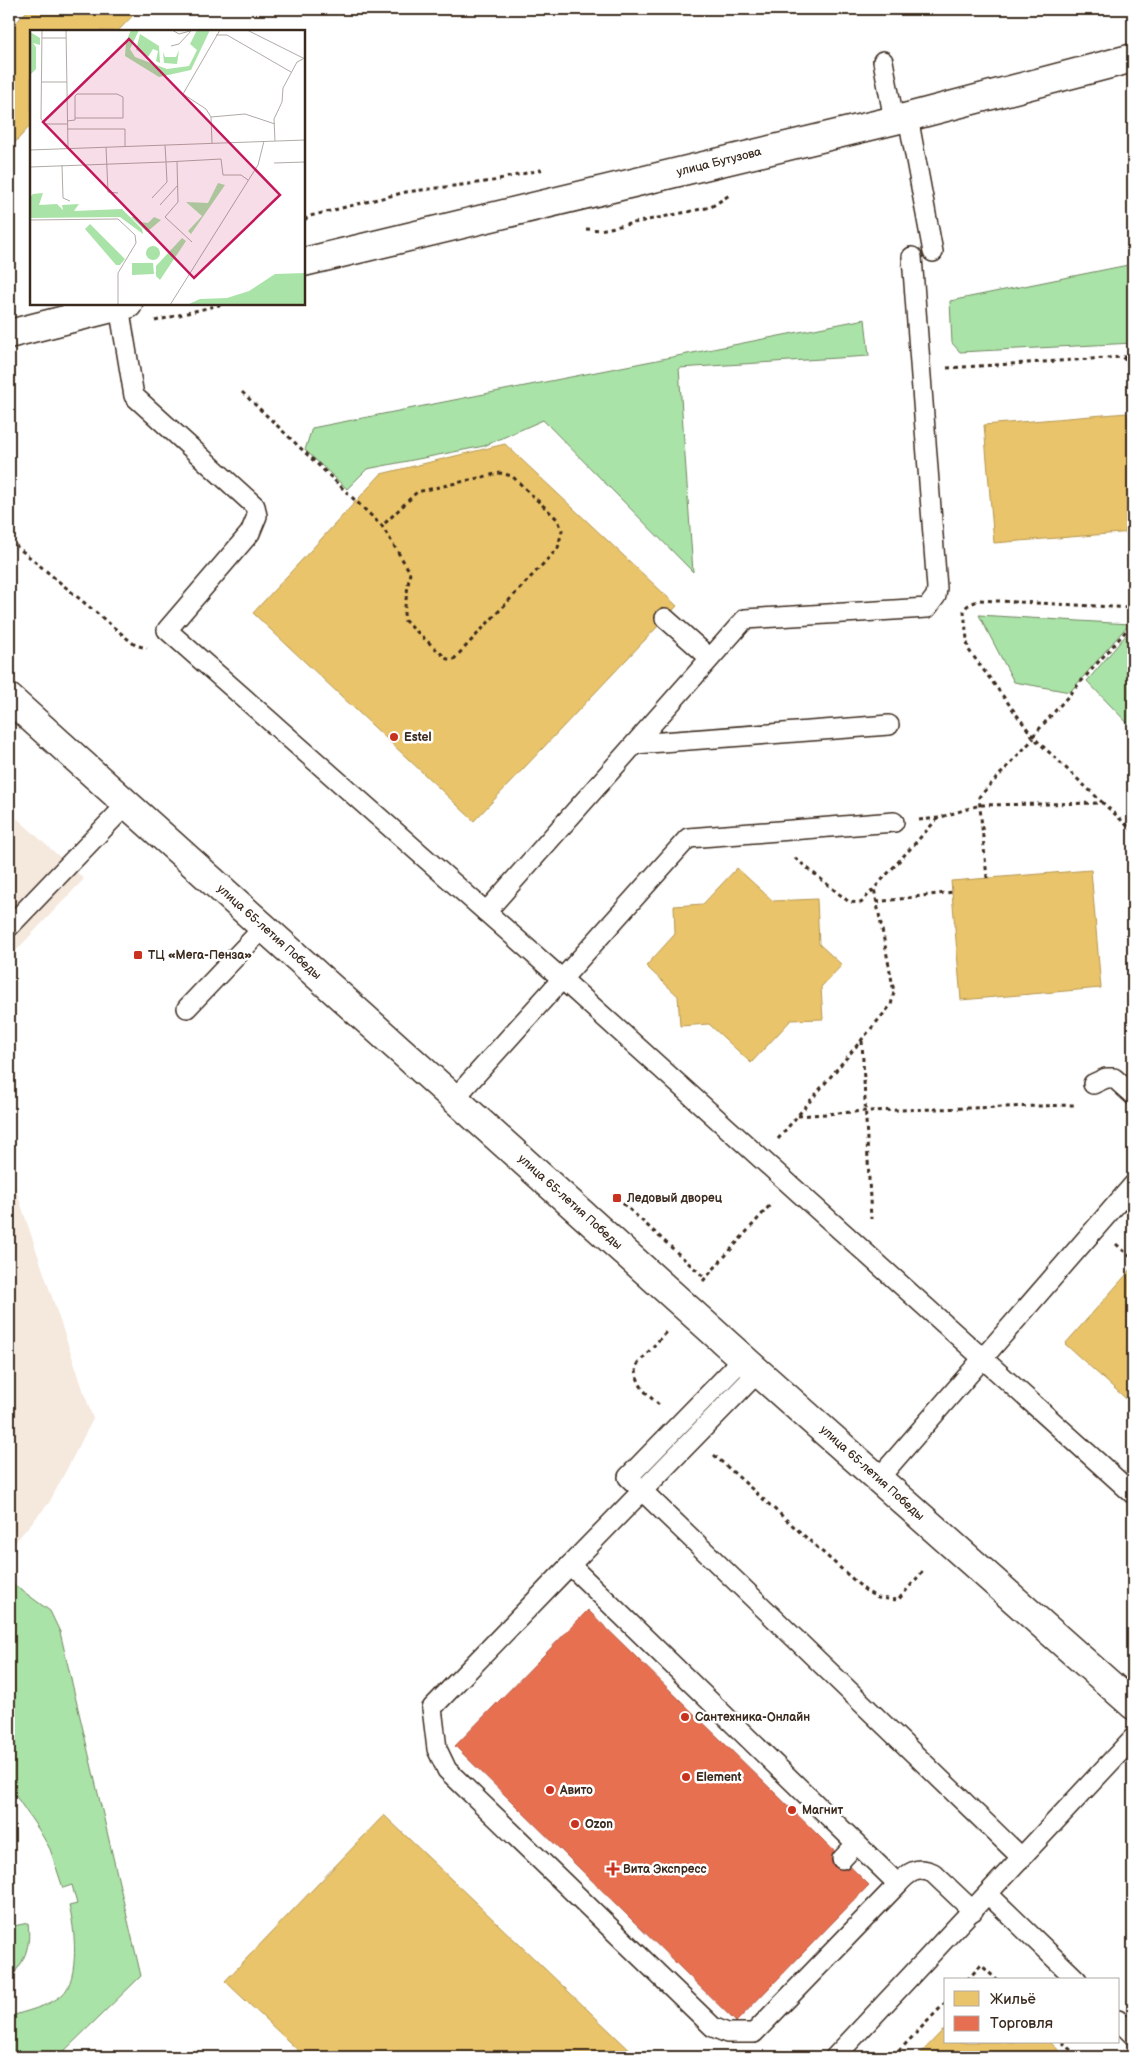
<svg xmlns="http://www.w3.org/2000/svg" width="1142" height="2066" viewBox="0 0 1142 2066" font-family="'Balsamiq Sans',sans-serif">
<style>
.built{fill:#f5e8dd}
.green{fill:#aae3a7;stroke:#728662}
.homes{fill:#e9c46a;stroke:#b59653}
.shops{fill:#e76f51;stroke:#b35a42}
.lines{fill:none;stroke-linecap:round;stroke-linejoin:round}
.lane-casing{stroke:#3b2a1e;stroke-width:22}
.street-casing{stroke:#3b2a1e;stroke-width:31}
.primary-casing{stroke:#3b2a1e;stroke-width:31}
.path{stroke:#3b2a1e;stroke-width:3;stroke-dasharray:4 4;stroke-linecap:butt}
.lane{stroke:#fff;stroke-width:19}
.street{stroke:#fff;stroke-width:28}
.primary{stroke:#fff;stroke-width:28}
.poi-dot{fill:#c8321e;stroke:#fff;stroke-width:2}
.labels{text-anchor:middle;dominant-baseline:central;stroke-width:5;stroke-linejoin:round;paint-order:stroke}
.street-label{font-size:12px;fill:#3b2a1e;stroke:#fff}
.poi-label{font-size:12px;font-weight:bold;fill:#3b2a1e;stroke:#fff;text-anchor:start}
.inset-road{fill:none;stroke:#b1aaa5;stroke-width:1}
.view{fill:#c2185b;fill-opacity:0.15;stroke:#c2185b;stroke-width:2.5}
.inset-edge{fill:none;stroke:#3b2a1e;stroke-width:2.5}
</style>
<rect width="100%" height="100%" fill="#fff"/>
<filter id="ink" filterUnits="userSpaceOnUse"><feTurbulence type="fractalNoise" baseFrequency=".02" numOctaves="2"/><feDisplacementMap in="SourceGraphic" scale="10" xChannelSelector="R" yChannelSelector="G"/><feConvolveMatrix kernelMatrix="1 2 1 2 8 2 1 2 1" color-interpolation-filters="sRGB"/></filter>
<g filter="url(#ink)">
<g class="built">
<polygon points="9,811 84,879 9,958"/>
<polygon points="9,1169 93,1419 49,1503 9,1549"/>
</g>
<g class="green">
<polygon points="1133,264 1133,343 960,352 952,343 950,301"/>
<polygon points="865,319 869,356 679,368 693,572 543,420 484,446 367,469 347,489 305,450 312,428"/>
<polygon points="979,615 1129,624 1070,692 1014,682"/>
<polygon points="1133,627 1133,729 1087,681"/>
<path d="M9,1581L50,1611L60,1632L141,1976L58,2057H9V2017C25,2011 48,2007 62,1995C80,1979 75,1927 69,1906L77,1904L72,1885L63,1888L50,1849L39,1830L9,1786Z"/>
<path d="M28,1923C31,1946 25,1962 9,1979V1927Z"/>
</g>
<g class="homes">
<polygon points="29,9 139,9 118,31 31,31 31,125 9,149 9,30"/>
<polygon points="1127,413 1133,491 1133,532 994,543 984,425"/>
<polygon points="505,444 677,606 474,821 253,613 381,474"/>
<polygon points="737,868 773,901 817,899 819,944 842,965 821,987 823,1019 791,1020 751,1063 709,1024 680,1026 678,996 646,966 675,934 674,906 703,904"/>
<polygon points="1091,870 1101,988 961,1000 951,881"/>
<polygon points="1133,1267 1133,1405 1065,1344"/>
<polygon points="384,1815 637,2057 305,2057 225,1981"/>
<polygon points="946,2027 946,2042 1050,2042 1066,2057 917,2057"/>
</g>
<polygon class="shops" points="588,1610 869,1885 736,2022 455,1746"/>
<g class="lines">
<g class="lane-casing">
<g id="lane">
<polyline points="883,61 894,120"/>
<polyline points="908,117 933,252"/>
<polyline points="119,306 134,396 255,506 257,516 250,533 167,630 562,979 688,838 894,822"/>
<polyline points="665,618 710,658"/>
<polyline points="635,744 889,725"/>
<polyline points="486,912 745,619 927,608 936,596 937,588 912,257"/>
<polyline points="9,927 127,804"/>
<polyline points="187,1008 264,927"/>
<polyline points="1093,1084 1106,1078 1114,1078 1133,1095"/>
<polyline points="455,1098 562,979 1133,1494"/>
<polyline points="744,1358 628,1477 1022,1858"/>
<polyline points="879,1478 1133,1185"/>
<polyline points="570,1565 758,1372"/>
<polyline points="842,1859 856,1844"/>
<path d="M898,1884L570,1565L432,1708L437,1749L447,1770L713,2027L727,2033H754L898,1884C909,1872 917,1866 933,1873L973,1911"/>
<polyline points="988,1894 1077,1980"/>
<polyline points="1118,2020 1133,2035"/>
<polyline points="835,2057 1133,1738"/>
</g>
</g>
<g class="street-casing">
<g id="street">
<polyline points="304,262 908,117 1133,58"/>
<polyline points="9,334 128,304"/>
</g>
</g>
<g class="primary-casing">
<polyline id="primary" points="9,698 758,1372 1133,1705"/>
</g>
<g class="path">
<polyline points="499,179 545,169"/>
<polyline points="304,220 310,216 406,192 500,180"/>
<polyline points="586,229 600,230 711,207 731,194"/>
<polyline points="155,321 223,304"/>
<polyline points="1123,357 1133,356"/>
<polyline points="947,368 1122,357 1133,367"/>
<polyline points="242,392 382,526 410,572 404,613 405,621 447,659 454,659 558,548 562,530 558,520 512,476 500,473 417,492 382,526"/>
<polyline points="9,540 135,645 147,648"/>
<polyline points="1033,736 1133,623"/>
<polyline points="1103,803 1034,738 968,649 964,611 967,606 979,600 1133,608"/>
<polyline points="919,820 938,818 980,805 1103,803 1133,831"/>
<polyline points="795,858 849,902 861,903 938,818"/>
<polyline points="987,878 979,797 1034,738"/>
<polyline points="876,902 953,892"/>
<polyline points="862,1041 871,1219"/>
<polyline points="798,1116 866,1111 1074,1105"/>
<polyline points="778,1139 891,1005 894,992 874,888"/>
<polyline points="617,1198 705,1278"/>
<polyline points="1116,1244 1133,1259"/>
<polyline points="703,1281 772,1203"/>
<path d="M659,1405C646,1393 636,1386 636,1366L666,1332"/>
<polyline points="714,1455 866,1591 878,1598 898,1600 924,1570"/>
<polyline points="967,1980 981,1965 997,1980"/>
<polyline points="1062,2042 1078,2057"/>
<polyline points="893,2057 946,2002"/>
</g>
<use href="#lane" class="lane"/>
<use href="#street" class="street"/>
<use href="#primary" class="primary"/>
</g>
</g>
<g class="poi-dot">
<circle cx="394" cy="737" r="5"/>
<rect x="133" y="950" width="10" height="10" rx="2.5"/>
<rect x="612" y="1193" width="10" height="10" rx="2.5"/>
<circle cx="685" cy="1717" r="5"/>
<circle cx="686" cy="1777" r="5"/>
<circle cx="550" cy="1790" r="5"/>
<circle cx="792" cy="1810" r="5"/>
<circle cx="575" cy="1824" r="5"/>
<path d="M610.5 1861.5h5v5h5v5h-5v5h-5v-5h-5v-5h5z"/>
</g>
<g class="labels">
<g class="street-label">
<text transform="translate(719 162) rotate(-14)">улица Бутузова</text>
<text transform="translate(269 932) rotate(42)">улица 65-летия Победы</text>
<text transform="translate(570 1202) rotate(42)">улица 65-летия Победы</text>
<text transform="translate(872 1473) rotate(42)">улица 65-летия Победы</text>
</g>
<g class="poi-label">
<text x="404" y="737">Estel</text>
<text x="148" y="955">ТЦ «Мега-Пенза»</text>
<text x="627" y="1198">Ледовый дворец</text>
<text x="695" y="1717">Сантехника-Онлайн</text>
<text x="696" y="1777">Element</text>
<text x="560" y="1790">Авито</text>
<text x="802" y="1810">Магнит</text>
<text x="585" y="1824">Ozon</text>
<text x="623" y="1869">Вита Экспресс</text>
</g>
</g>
<g transform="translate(30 30)">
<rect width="275" height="275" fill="#fff"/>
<path d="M101,0H109L100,19L105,27L137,39L159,36L167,20L160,14L167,0H180L161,40L129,47L95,26L96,12ZM0,2L10,8V15L3,13L6,17V39L1,44ZM110,4L129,16L130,33L126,31L128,21L123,19L118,27L106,20ZM149,20L147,34L134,33L133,22L135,27H146ZM188,153L195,155L161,204L158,201L172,186L156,172L178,173ZM13,163L9,175L27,174L33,180L32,175L49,174L44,181L92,179L112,199L113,204L90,187L0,188V167L3,164ZM101,187H107L109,192L118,193L124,187L131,190L117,202ZM60,194L95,229L90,235H86L55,199ZM152,208L156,211L130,250L126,246V236ZM116 223a7 7 0 1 1 14 0a7 7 0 1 1-14 0ZM102,233H123L124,244L102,245ZM275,243V275H157L170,269L197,268L219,261L245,244Z" fill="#aae3a7"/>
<path class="inset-road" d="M12,0L11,89L15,94H37M36,0L38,119M142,0L149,4L160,1M190,0L153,64L176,79L181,87L215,84L245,94M217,0L275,29M186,5H197L261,42M12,8H36M141,16L149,14L162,0M11,52H37M181,87L182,113M37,91L45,90V66L47,64H87L93,67V88H45M37,99H95V116M245,111L244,89L252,72L253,58L267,32L273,29M76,117L78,162L88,163M0,120L275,110M147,131L148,172L135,187L162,212M244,133L275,132M32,135L33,168L40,171M0,137L136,132L135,115M122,168L137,152L136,132L191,129L193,145H211L218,150M130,175L148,155M0,190L88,189L105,205L106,213L88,243V275M140,275L228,135L234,111"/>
<path class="view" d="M99,9L250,165L164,248L13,92Z"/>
<rect width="275" height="275" class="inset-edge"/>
</g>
<rect width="1142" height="2066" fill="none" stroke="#fff" stroke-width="30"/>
<rect x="15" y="15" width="1112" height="2036" fill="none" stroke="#3b2a1e" stroke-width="2" filter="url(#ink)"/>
<rect x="944" y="1978" width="175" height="65" fill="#ffffff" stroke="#b1aaa5"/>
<rect x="954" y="1991" width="25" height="15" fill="#e9c46a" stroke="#b1aaa5"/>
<text x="990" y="2004" font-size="15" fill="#3b2a1e">Жильё</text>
<rect x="954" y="2016" width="25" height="15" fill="#e76f51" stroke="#b1aaa5"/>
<text x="990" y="2028" font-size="15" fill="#3b2a1e">Торговля</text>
</svg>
